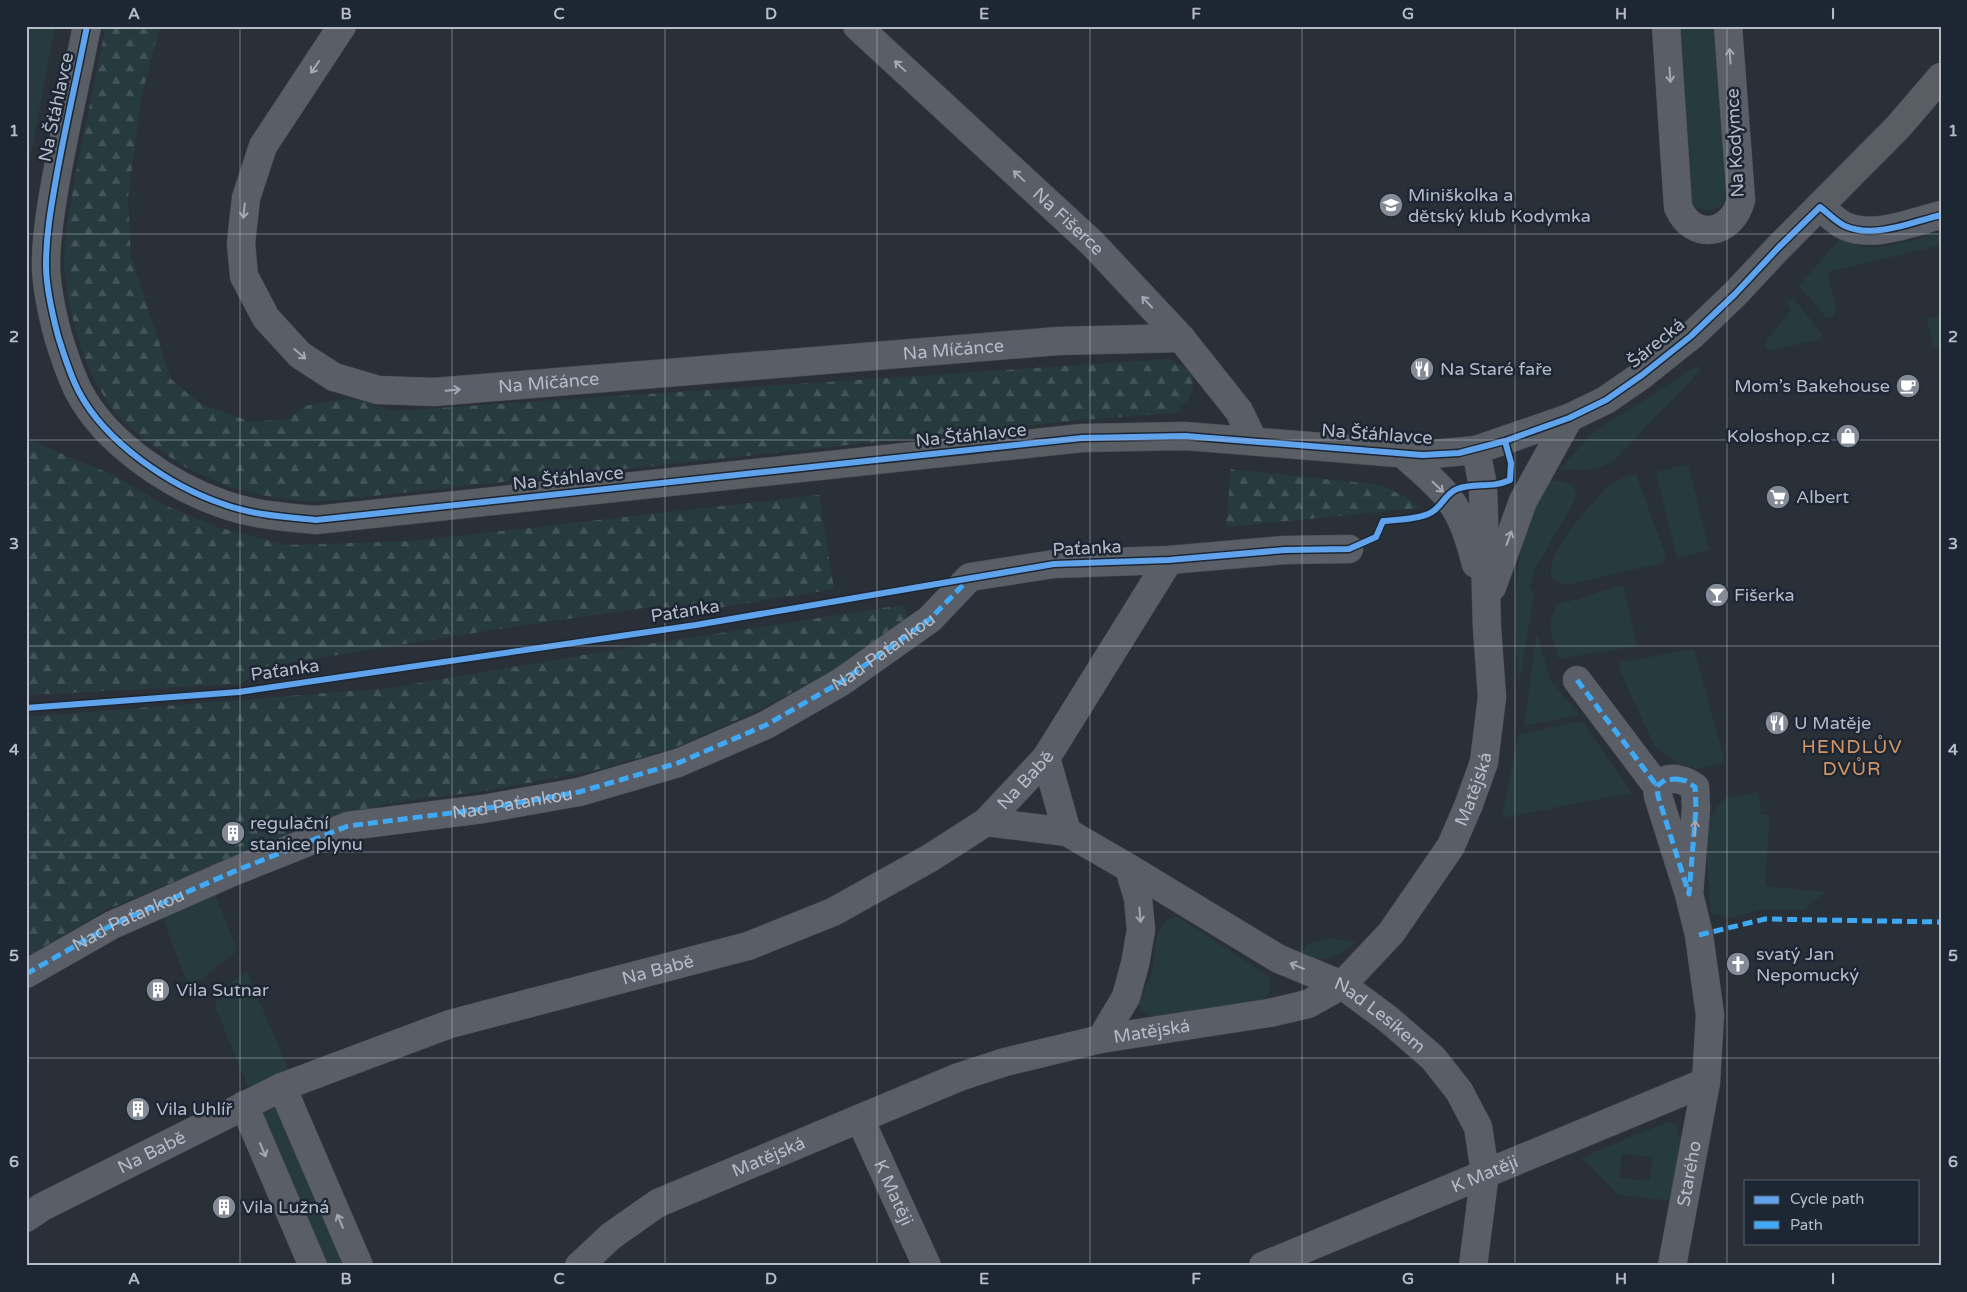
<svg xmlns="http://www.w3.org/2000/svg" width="1967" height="1292" viewBox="0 0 1967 1292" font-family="'Varela Round',sans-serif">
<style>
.green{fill:#273a3e;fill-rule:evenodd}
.forest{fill:url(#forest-firs)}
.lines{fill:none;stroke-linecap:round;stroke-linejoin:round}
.street-casing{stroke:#484c53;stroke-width:29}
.secondary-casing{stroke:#484c53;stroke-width:29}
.street{stroke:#5a5e66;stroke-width:28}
.secondary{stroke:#595d64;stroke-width:28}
.quiet{stroke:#3fa9f5;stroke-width:5;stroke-dasharray:10 5;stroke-linecap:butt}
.cycleway-casing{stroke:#1d2633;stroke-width:9}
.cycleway{stroke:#60a3ed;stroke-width:6}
.oneway{stroke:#a2a9b5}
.grid{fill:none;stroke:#b4bcc9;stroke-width:1;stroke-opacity:0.55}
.labels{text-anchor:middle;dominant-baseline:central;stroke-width:5;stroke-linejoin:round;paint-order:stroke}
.street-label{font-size:18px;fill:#b4bcc9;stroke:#1d2633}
.poi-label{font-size:18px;fill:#b4bcc9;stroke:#1d2633;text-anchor:start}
.neighbourhood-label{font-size:19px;letter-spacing:1px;fill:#d59563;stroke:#1d2633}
.neatline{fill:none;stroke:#b4bcc9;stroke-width:2}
.grid-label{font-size:16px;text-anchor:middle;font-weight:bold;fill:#b4bcc9}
</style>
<defs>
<pattern id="forest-firs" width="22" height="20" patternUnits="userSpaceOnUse" patternTransform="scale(1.25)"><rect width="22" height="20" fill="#273a3e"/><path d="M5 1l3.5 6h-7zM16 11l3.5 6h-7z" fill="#445559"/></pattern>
</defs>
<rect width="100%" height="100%" fill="#2a3038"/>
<g class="green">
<polygon points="26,26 55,26 26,181"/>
<path d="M1675,26H1717L1730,194C1720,213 1703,216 1689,200Z"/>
<polygon points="1941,234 1941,245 1828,272 1836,311 1831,318 1826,317 1799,286 1840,239 1864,247 1877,248"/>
<polygon points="1793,298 1823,335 1820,339 1771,351 1765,347 1767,340 1791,310 1787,305 1787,301"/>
<polygon points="1941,316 1941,345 1933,347 1927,319"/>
<path d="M1697,366L1700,368V371L1612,462C1594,472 1580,471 1560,469L1591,434Z"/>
<polygon points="1688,464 1709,550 1677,558 1656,472"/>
<path d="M1636,474L1666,557L1662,563L1568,585C1516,583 1597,496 1611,484C1617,479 1628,477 1636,474Z"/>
<path d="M1550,480L1564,482L1573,486L1576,494L1574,502L1535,569L1530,586L1534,595L1519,685C1516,640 1512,596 1521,551C1525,526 1538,502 1550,480Z"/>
<path d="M1623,585L1637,646L1559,659C1553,638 1545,625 1557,605Z"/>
<polygon points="1537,632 1550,680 1580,715 1524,726"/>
<polygon points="1694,649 1725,762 1699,769 1677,763 1655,747 1619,669 1620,662"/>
<polygon points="1582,721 1632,793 1502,818 1519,734"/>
<polygon points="1759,792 1761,815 1770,815 1765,886 1825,892 1804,910 1759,910 1730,918 1711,913 1704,824 1725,798"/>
<polygon points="215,895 238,950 199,981 188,985 163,918"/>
<path d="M1177,916L1269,976C1272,987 1270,993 1261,1001L1155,1019L1142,1010L1138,1003L1152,974L1157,934L1165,921Z"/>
<path d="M1330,938L1356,942C1336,958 1323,962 1298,958L1308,944Z"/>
<polygon points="247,971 288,1070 248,1088 215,1006 218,992"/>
<polygon points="272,1106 278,1107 347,1266 326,1266 264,1119 264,1112"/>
<path d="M1667,1122L1676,1125L1678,1135L1685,1136L1674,1201L1619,1195L1581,1158ZM1622,1154L1652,1157L1650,1181L1619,1178Z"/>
</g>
<g class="forest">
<path d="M106,26H160L141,98L128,197L131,257L171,379L199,403L251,422L289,419L304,406L351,398L394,411L1169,359L1191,372C1196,393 1189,399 1175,413L1081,420L316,502L275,498L229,487L183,466L145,440L115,413L96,384L82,351L70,309L64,266L66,231L78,162Z"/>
<polygon points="26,439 111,474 169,507 217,527 285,545 413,541 819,495 834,589 700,611 658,606 531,624 263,667 241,684 26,695"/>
<polygon points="1231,469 1381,485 1412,501 1419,508 1226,527"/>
<polygon points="903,605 910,622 837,668 759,710 672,749 592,771 485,791 390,803 346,816 217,864 108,909 26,957 26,717 389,688 648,644"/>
</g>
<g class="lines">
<g class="street-casing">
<g id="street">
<path id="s1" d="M342,26L263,146L246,198L241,243L244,276L266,318L300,355L334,377L378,390L434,392L1058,341L1181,338"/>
<path id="s2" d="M857,26L1093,244L1181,338L1239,411L1253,440"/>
<path d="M1666,26L1678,207C1693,242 1732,235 1741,200L1728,26"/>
<path d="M1820,207C1828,213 1836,222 1845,226C1874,239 1912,222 1941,215"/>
<path d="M1402,453C1417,467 1435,481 1447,496C1463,516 1470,541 1476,564"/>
<polyline points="1492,587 1523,501 1569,418"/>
<polyline points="1577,680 1657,786"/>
<polyline points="1046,758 1067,832"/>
<path id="s3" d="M986,822L1067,832L1129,868L1279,959L1342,985L1388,1019L1433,1058L1459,1091L1478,1127L1485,1172L1473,1266"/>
<path id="s4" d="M26,974L112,925L235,871L348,826L483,809L579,792L678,763L766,725L841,682L930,619L970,577L1054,564L1169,560L1285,550L1349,549"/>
<polyline points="1101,1039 1126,997 1135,964 1141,930 1138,898 1129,868"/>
<polyline points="282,1087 359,1266"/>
<polyline points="244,1105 313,1266"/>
<path id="s5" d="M860,1119L927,1266"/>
<path id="s6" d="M26,1218L42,1207L282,1087L450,1024L748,946L833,912L930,858L986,822L1046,758L1169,560"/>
<path id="s7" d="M579,1266L611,1236L658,1203L959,1077L1005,1062L1101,1039L1269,1013L1308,1004L1342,985L1391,933L1451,846L1469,804L1484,762L1492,697L1487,628L1483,486L1476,450"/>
<path id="s8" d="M1263,1266L1706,1082"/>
<path id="s9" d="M1672,1266L1706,1082L1710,1015L1699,935L1689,894L1658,796L1657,786C1668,774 1683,779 1695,787L1696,808L1689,894"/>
</g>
</g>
<g class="secondary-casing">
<path id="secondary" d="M87,26C77,77 65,128 56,179C51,207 46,236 46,265C46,288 52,313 58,336C64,355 70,375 79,392C106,443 170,486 223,504C253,515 285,517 316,520L1082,438L1185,436L1422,455L1476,450L1569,418L1606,400L1642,375L1691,336L1735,294L1778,248L1898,127L1941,77"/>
</g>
<use href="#street" class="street"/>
<use href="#secondary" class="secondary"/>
<g class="quiet">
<polyline points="1577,680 1657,786"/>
<polygon points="1677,779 1686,781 1695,787 1696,808 1689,894 1658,796 1657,786 1665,780"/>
<polyline points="1699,935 1765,919 1941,922"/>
<polyline points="26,974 112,925 235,871 348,826 483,809 579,792 678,763 766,725 841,682 930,619 969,579"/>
</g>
<g class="cycleway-casing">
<g id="cycleway">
<path d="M87,26C77,77 65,128 56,179C51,207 46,236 46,265C46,288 52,313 58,336C64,355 70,375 79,392C106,443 170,486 223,504C253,515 285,517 316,520L1082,438L1185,436L1422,455L1459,453L1505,441L1569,418L1606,400L1642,375L1691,336L1735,294L1778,248L1820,207C1828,213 1836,222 1845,226C1874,239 1912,222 1941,215"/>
<path d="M26,708L239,692L696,625L1054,564L1169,560L1285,550L1349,549L1376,537L1383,521C1396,520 1421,519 1432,512C1442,506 1446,493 1457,489C1476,482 1490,489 1510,480L1511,463L1505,441"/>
</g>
</g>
<use href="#cycleway" class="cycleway"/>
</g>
<defs><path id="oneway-shaft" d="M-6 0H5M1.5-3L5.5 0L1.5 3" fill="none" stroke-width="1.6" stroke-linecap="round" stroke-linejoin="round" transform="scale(1.25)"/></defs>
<g class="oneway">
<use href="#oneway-shaft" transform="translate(1730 56) rotate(-94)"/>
<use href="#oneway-shaft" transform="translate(900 66) rotate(-137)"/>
<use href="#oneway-shaft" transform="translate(315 67) rotate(124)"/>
<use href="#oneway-shaft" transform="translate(1670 75) rotate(86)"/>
<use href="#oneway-shaft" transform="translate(1019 176) rotate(-137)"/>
<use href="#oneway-shaft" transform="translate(244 211) rotate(96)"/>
<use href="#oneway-shaft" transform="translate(1147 302) rotate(-133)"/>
<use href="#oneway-shaft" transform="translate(300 354) rotate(41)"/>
<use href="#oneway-shaft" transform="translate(453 390) rotate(-5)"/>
<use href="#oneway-shaft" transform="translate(1438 487) rotate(44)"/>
<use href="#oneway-shaft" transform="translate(1509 538) rotate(-70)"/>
<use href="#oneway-shaft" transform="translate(1695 828) rotate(-88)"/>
<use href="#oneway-shaft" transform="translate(1140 915) rotate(85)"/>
<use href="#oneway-shaft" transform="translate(1297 966) rotate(-158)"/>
<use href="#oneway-shaft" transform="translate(263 1150) rotate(67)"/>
<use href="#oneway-shaft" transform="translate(340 1221) rotate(-113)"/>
</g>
<path class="grid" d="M240,26V1266M452,26V1266M665,26V1266M877,26V1266M1090,26V1266M1302,26V1266M1515,26V1266M1727,26V1266M26,234H1941M26,440H1941M26,646H1941M26,852H1941M26,1058H1941"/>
<defs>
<g id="school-disc" transform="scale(1.25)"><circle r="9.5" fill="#848b96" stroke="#1d2633"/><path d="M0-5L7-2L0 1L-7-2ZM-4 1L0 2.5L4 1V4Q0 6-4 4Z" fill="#fff"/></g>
<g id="restaurant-disc" transform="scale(1.25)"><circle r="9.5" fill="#848b96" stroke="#1d2633"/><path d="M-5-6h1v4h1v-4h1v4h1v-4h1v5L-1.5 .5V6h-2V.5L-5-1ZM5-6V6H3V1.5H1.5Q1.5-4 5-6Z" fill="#fff"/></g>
<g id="cafe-disc" transform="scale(1.25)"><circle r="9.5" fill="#848b96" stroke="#1d2633"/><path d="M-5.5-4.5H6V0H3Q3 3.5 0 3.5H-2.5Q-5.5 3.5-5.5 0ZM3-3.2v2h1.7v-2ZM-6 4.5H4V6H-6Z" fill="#fff"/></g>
<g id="shop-disc" transform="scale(1.25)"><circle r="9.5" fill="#848b96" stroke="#1d2633"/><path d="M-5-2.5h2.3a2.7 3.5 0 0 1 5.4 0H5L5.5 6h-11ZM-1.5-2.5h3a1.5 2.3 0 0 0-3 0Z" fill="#fff"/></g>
<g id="supermarket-disc" transform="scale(1.25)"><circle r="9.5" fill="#848b96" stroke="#1d2633"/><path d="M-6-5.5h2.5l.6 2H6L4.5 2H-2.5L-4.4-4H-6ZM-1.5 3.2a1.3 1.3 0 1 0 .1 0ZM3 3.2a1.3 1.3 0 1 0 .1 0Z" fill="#fff"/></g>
<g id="bar-disc" transform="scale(1.25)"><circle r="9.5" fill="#848b96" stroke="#1d2633"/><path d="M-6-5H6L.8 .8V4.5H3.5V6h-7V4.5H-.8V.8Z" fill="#fff"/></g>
<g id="building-disc" transform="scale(1.25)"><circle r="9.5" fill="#848b96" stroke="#1d2633"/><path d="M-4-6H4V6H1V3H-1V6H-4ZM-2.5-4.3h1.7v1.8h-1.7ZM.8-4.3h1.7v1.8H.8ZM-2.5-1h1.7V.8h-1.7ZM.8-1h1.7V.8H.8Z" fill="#fff"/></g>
<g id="church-disc" transform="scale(1.25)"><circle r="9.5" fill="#848b96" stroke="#1d2633"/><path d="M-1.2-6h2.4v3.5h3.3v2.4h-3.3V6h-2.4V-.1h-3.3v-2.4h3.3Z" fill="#fff"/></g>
</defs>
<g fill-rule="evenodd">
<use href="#school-disc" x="1391" y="205"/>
<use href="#restaurant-disc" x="1422" y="369"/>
<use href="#cafe-disc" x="1908" y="386"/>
<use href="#shop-disc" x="1848" y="436"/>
<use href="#supermarket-disc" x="1778" y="497"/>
<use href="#bar-disc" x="1717" y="595"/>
<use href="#restaurant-disc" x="1777" y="723"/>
<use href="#building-disc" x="233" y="833"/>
<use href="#church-disc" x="1738" y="964"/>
<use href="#building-disc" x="158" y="990"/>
<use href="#building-disc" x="138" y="1109"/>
<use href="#building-disc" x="224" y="1207"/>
</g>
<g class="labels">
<g class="street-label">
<text transform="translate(56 107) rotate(-78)">Na Šťáhlavce</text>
<text transform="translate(1735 143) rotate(-93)">Na Kodymce</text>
<text stroke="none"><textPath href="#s2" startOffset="288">Na Fišerce</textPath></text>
<text transform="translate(1656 343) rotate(-39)">Šárecká</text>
<text stroke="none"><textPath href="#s1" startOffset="1038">Na Míčánce</textPath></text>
<text stroke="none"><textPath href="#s1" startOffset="632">Na Míčánce</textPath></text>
<text transform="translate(1377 434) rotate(4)">Na Šťáhlavce</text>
<text transform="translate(971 435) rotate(-6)">Na Šťáhlavce</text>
<text transform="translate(568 478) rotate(-6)">Na Šťáhlavce</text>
<text transform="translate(1087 548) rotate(-3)">Paťanka</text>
<text transform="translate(685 611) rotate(-9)">Paťanka</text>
<text stroke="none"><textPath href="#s4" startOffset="926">Nad Paťankou</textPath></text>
<text transform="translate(285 670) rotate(-8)">Paťanka</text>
<text stroke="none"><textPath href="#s6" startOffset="1102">Na Babě</textPath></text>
<text stroke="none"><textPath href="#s7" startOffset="1062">Matějská</textPath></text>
<text stroke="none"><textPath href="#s4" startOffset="521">Nad Paťankou</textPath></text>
<text stroke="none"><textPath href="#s4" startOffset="116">Nad Paťankou</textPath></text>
<text stroke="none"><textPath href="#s6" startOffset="682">Na Babě</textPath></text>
<text stroke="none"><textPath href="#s3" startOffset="445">Nad Lesíkem</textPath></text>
<text stroke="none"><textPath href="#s7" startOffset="626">Matějská</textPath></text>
<text stroke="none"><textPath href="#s6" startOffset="142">Na Babě</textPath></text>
<text stroke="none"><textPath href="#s7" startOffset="221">Matějská</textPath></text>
<text stroke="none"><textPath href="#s8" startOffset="240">K Matěji</textPath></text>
<text stroke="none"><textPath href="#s9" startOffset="94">Starého</textPath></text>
<text stroke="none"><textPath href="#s5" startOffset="81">K Matěji</textPath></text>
</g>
<g class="poi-label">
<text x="1408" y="195">Miniškolka a<tspan x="1408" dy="21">dětský klub Kodymka</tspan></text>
<text x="1440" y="369">Na Staré faře</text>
<text x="1890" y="386" text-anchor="end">Mom’s Bakehouse</text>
<text x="1830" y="436" text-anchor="end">Koloshop.cz</text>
<text x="1796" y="497">Albert</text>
<text x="1734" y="595">Fišerka</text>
<text x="1794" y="723">U Matěje</text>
<text x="250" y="823">regulační<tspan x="250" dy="21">stanice plynu</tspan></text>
<text x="1756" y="954">svatý Jan<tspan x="1756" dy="21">Nepomucký</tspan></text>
<text x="176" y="990">Vila Sutnar</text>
<text x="156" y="1109">Vila Uhlíř</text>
<text x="242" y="1207">Vila Lužná</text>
</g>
<g class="neighbourhood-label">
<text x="1852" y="747">HENDLŮV<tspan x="1852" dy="22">DVŮR</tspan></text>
</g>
</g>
<rect width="1967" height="1292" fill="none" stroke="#1d2633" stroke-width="55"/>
<rect x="1744" y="1180" width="175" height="65" fill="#1d2633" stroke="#59626f"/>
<rect x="1754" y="1196" width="25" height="8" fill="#60a3ed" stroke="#59626f"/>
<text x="1790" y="1204" font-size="15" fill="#b4bcc9">Cycle path</text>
<rect x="1754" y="1221" width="25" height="8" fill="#3fa9f5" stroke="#59626f"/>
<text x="1790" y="1230" font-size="15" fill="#b4bcc9">Path</text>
<rect x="28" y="28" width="1912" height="1236" class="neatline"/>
<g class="grid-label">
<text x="134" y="19">A</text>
<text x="346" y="19">B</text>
<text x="559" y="19">C</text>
<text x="771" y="19">D</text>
<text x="984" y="19">E</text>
<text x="1196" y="19">F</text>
<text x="1408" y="19">G</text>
<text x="1621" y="19">H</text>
<text x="1833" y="19">I</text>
<text x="14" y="136">1</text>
<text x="1953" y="136">1</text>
<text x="14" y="342">2</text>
<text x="1953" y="342">2</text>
<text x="14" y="549">3</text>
<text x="1953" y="549">3</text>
<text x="14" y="755">4</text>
<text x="1953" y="755">4</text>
<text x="14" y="961">5</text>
<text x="1953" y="961">5</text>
<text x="14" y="1167">6</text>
<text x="1953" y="1167">6</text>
<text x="134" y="1284">A</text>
<text x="346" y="1284">B</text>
<text x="559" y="1284">C</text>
<text x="771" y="1284">D</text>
<text x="984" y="1284">E</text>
<text x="1196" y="1284">F</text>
<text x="1408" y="1284">G</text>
<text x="1621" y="1284">H</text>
<text x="1833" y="1284">I</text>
</g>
</svg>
